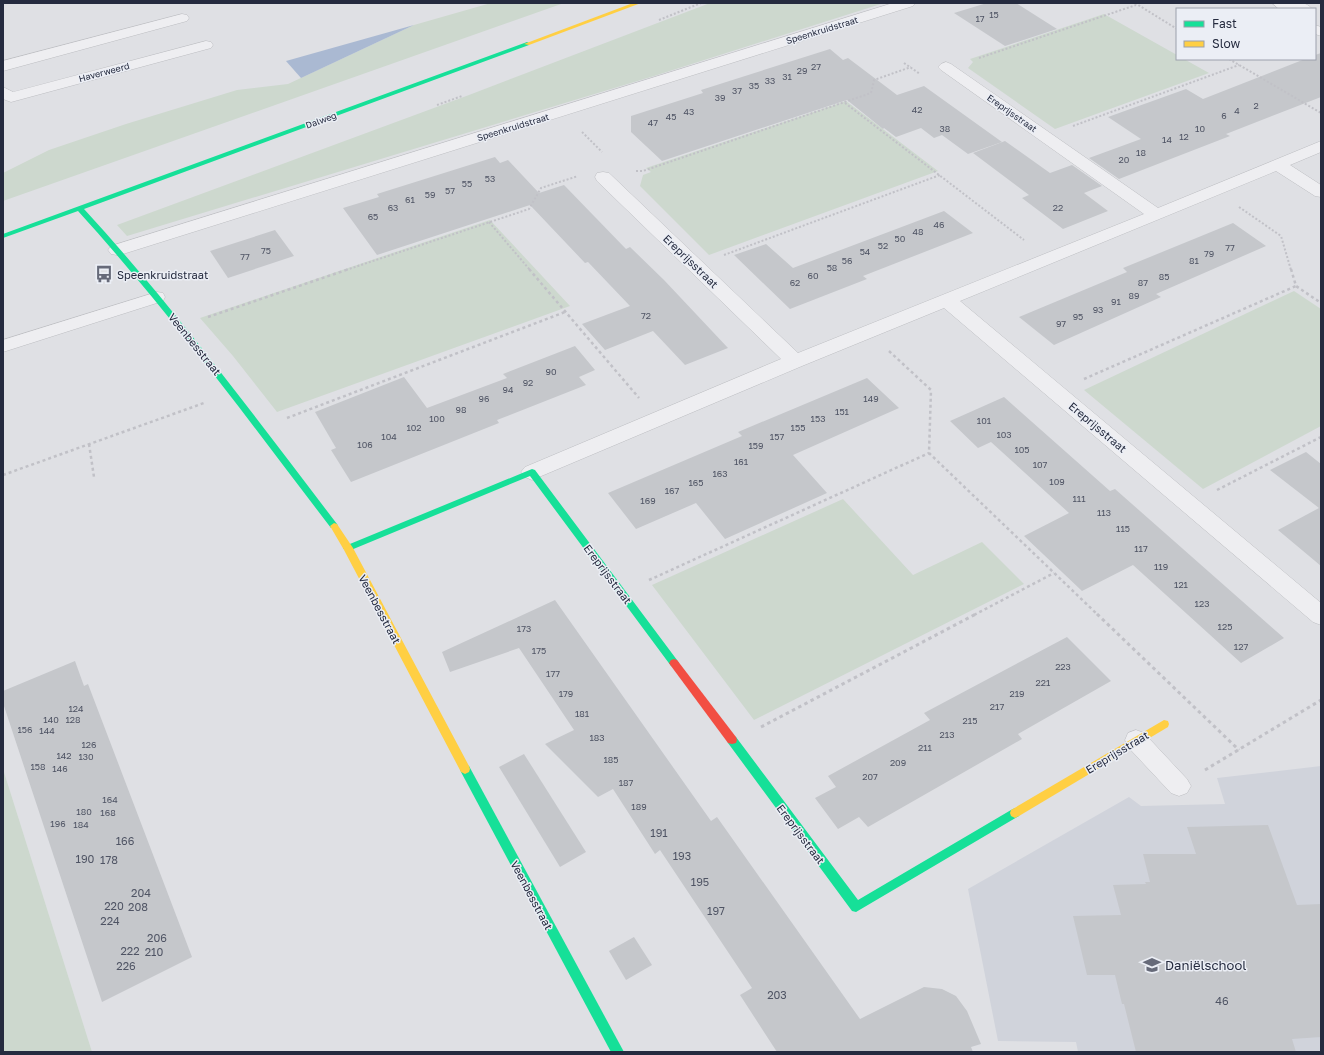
<svg xmlns="http://www.w3.org/2000/svg" width="1324" height="1055" viewBox="0 0 1324 1055" font-family="'Golos Text',sans-serif">
<style>
.built{fill:#d0d3db}
.green{fill:#cdd8ce}
.water{fill:#aab9d2}
.building{fill:#c5c7cb}
.lines{fill:none;stroke-linecap:round;stroke-linejoin:round}
.lane-casing{stroke:#bdbec2;stroke-width:1}
.street-casing{stroke:#bdbec2;stroke-width:1}
.path-far2{stroke:#c1c1c7;stroke-width:2;stroke-dasharray:2 2;stroke-linecap:butt}
.path-far1{stroke:#c1c1c7;stroke-width:2.5;stroke-dasharray:3 3;stroke-linecap:butt}
.path{stroke:#c1c1c7;stroke-width:3;stroke-dasharray:3.5 3.5;stroke-linecap:butt}
.lane{fill:#eeeef1;fill-rule:evenodd}
.street{fill:#eeeef1;fill-rule:evenodd}
.fast{fill:#16e098;fill-rule:evenodd}
.slow{fill:#ffcf43;fill-rule:evenodd}
.jam{fill:#f24e42;fill-rule:evenodd}
.labels{text-anchor:middle;dominant-baseline:central;stroke-width:3;stroke-linejoin:round;paint-order:stroke}
.number-label{font-size:9px;fill:#4f5464}
.far-street-label{font-size:9px;fill:#252b3f;stroke:#ebeef5}
.street-label{font-size:11px;fill:#252b3f;stroke:#ebeef5}
.poi-label{font-size:11px;fill:#252b3f;stroke:#ebeef5;text-anchor:start}
.near-number-label{font-size:11px;fill:#4f5464}
.near-poi-label{font-size:13px;fill:#252b3f;stroke:#ebeef5;text-anchor:start}
</style>
<rect width="100%" height="100%" fill="#dfe0e4"/>
<polygon class="built" points="1321,766 1321,1052 1078,1052 1076,1042 998,1041 968,889 1129,797 1141,806 1225,804 1217,778"/>
<g class="green">
<polygon points="491,3 564,3 3,201 3,173 49,150 126,124 237,90 288,84 414,25"/>
<polygon points="710,3 884,3 654,76 127,236 117,225 469,95"/>
<polygon points="1104,14 1177,55 1177,59 1184,59 1209,73 1055,129 968,68 973,62 970,59"/>
<polygon points="846,101 938,171 709,255 640,186 643,175 651,172 646,168"/>
<polygon points="490,220 570,306 277,412 233,356 200,318"/>
<polygon points="1294,291 1321,309 1321,426 1203,489 1084,390"/>
<polygon points="843,499 913,575 982,542 1024,584 754,720 652,585"/>
<polygon points="3,769 92,1052 3,1052"/>
</g>
<polygon class="water" points="414,25 301,78 286,61"/>
<g class="building">
<polygon points="987,3 1016,3 1057,29 1005,46 954,13"/>
<polygon points="830,49 843,60 848,58 897,95 924,86 1002,142 968,154 942,135 934,138 921,128 896,137 884,128 883,129 847,100 662,161 631,132 631,116 703,93 701,90"/>
<polygon points="1321,53 1321,97 1226,134 1230,136 1119,179 1089,158 1141,139 1108,117 1186,89 1203,99 1305,59 1315,59 1315,55"/>
<polygon points="1005,141 1050,173 1072,165 1102,186 1084,193 1108,211 1063,229 1022,198 1029,195 973,153"/>
<polygon points="495,157 500,163 508,160 539,193 564,185 626,249 630,247 664,280 728,348 685,365 653,331 605,350 582,324 630,306 588,262 585,263 530,205 377,255 343,208 379,197 377,194"/>
<polygon points="944,211 973,233 863,276 867,279 790,309 734,255 766,244 793,268"/>
<polygon points="1233,223 1266,246 1156,294 1161,297 1054,345 1019,317 1127,272 1123,268"/>
<polygon points="275,230 294,256 228,278 210,251"/>
<polygon points="575,346 595,370 579,377 586,385 497,420 499,423 351,482 331,450 336,448 315,412 404,377 427,408 507,378 503,374"/>
<polygon points="867,378 899,408 793,455 827,493 725,539 696,503 636,529 608,493 742,436 738,432"/>
<polygon points="1004,397 1110,491 1115,489 1284,638 1241,663 1133,565 1082,591 1024,536 1069,513 991,442 978,448 950,421"/>
<polygon points="1306,452 1321,464 1321,566 1278,530 1319,508 1270,470"/>
<polygon points="555,600 711,821 717,817 860,1019 924,987 942,989 956,996 967,1011 981,1044 971,1047 973,1052 777,1052 740,995 752,988 660,850 655,854 613,789 598,797 545,744 574,730 519,648 450,672 442,652"/>
<polygon points="1067,637 1111,681 1018,734 1022,739 868,827 859,817 838,829 815,798 836,787 828,776 930,720 924,713"/>
<polygon points="75,661 84,686 88,684 192,957 102,1002 3,703 3,691"/>
<polygon points="524,754 586,852 560,867 499,767"/>
<polygon points="1268,825 1297,905 1321,904 1321,1037 1292,1039 1296,1052 1136,1052 1124,1004 1122,1004 1115,975 1087,975 1073,916 1121,915 1113,885 1146,884 1145,882 1150,882 1143,854 1196,854 1187,827"/>
<polygon points="634,937 652,965 626,980 609,951"/>
</g>
<g class="lines">
<g class="lane-casing">
<g id="lane">
<polygon points="1272,3 1287,3 1294,9 1279,9"/>
<polygon points="1315,25 1321,27 1321,36 1315,34"/>
<polygon points="157,292 163,293 165,297 163,301 3,352 3,340"/>
<polygon points="1136,730 1144,733 1187,779 1191,786 1187,793 1179,796 1171,793 1128,747 1125,740 1128,733"/>
</g>
</g>
<g class="street-casing">
<g id="street">
<polygon points="893,3 915,3 913,6 123,254 117,255 111,254 108,250 111,246"/>
<path d="M1281,3C1290,3 1306,0 1312,9C1303,9 1287,12 1281,3Z"/>
<polygon points="182,14 187,15 189,18 187,21 3,71 3,61"/>
<polygon points="206,41 211,42 213,45 211,48 11,102 3,99 3,87 13,92"/>
<polygon points="946,62 951,64 1158,208 1321,141 1321,152 1290,165 1321,185 1321,197 1315,196 1276,171 960,301 1321,603 1321,625 1313,622 944,308 802,366 539,477 532,480 525,477 521,472 525,467 781,359 597,181 595,177 597,173 603,172 609,173 798,353 1144,214 941,70 938,67 941,64"/>
</g>
</g>
<g class="path-far2">
<polyline points="1135,3 1177,29"/>
<polyline points="659,20 701,3"/>
<polyline points="979,58 1136,5"/>
<polyline points="1229,59 1321,113"/>
<polyline points="904,63 920,74"/>
<polyline points="845,103 1024,240"/>
<polyline points="437,105 462,96"/>
<polyline points="1073,126 1239,65"/>
<polyline points="582,132 602,152"/>
<polyline points="636,171 643,171 871,93 874,80 911,67"/>
<polyline points="1239,207 1281,236 1291,270"/>
<polyline points="489,222 530,270"/>
<polyline points="724,255 940,175"/>
<polyline points="346,270 529,209 541,188 578,176"/>
</g>
<g class="path-far1">
<polyline points="529,269 639,398"/>
<polyline points="1291,269 1296,286 1321,303"/>
<polyline points="208,317 349,269"/>
<polyline points="889,351 931,390 929,453 1098,615"/>
<polyline points="1084,379 1296,286"/>
<polyline points="287,418 565,312"/>
<polyline points="89,444 94,477"/>
<polyline points="3,475 204,403"/>
<polyline points="1217,490 1321,437"/>
<polyline points="649,580 929,453"/>
<polyline points="974,615 1054,573"/>
</g>
<g class="path">
<polyline points="1097,614 1239,750"/>
<polyline points="761,727 976,614"/>
<polyline points="1205,770 1321,700"/>
</g>
<use href="#lane" class="lane"/>
<use href="#street" class="street"/>
<g class="fast">
<path d="M527,42L529,43V45L84,209C175,308 255,417 337,524L338,526L337,528H331C249,421 169,311 78,211L3,238V234Z"/>
<polygon points="532,469 535,470 677,660 679,663 677,666 674,667 671,666 530,476 351,550 345,550 343,548 345,546"/>
<polygon points="732,736 736,737 858,900 1011,810 1015,808 1019,810 1020,813 1019,816 856,912 852,911 728,743 727,740 728,737"/>
<polygon points="465,764 469,766 624,1052 611,1052 461,772 460,769 461,766"/>
</g>
<g class="slow">
<polygon points="633,3 641,3 529,45 524,44"/>
<polygon points="334,523 337,524 353,548 469,766 470,769 469,772 465,774 461,772 344,550 330,526"/>
<polygon points="1164,720 1168,721 1169,724 1168,727 1019,816 1015,818 1011,816 1010,813 1011,810"/>
</g>
<polygon class="jam" points="674,659 677,660 736,737 737,740 736,743 732,744 728,743 671,666 669,663 671,660"/>
</g>
<defs>
<g id="bus-bare" transform="scale(1.38)"><path d="M-5-6H5V4H4V6H2V4H-2V6H-4V4H-5ZM-3.5-4V0h7V-4ZM-3.5 1.2v1.5H-2V1.2ZM2 1.2v1.5H3.5V1.2Z" fill="#666a79" stroke="#ebeef5" stroke-width="2.5" paint-order="stroke"/></g>
<g id="school-bare" transform="scale(1.38)"><path d="M0-5L7-2L0 1L-7-2ZM-4 1L0 2.5L4 1V4Q0 6-4 4Z" fill="#666a79" stroke="#ebeef5" stroke-width="2.5" paint-order="stroke"/></g>
</defs>
<g fill-rule="evenodd">
<use href="#bus-bare" x="104" y="274"/>
<use href="#school-bare" x="1152" y="965"/>
</g>
<g class="labels">
<g class="number-label">
<text x="994" y="14">15</text>
<text x="980" y="18">17</text>
<text x="816" y="66">27</text>
<text x="802" y="70">29</text>
<text x="787" y="76">31</text>
<text x="770" y="80">33</text>
<text x="754" y="85">35</text>
<text x="737" y="90">37</text>
<text x="720" y="97">39</text>
<text x="1256" y="105">2</text>
<text x="917" y="109">42</text>
<text x="1237" y="110">4</text>
<text x="689" y="111">43</text>
<text x="1224" y="115">6</text>
<text x="671" y="116">45</text>
<text x="653" y="122">47</text>
<text x="945" y="128">38</text>
<text x="1200" y="128">10</text>
<text x="1184" y="136">12</text>
<text x="1167" y="139">14</text>
<text x="1141" y="152">18</text>
<text x="1124" y="159">20</text>
<text x="490" y="178">53</text>
<text x="467" y="183">55</text>
<text x="450" y="190">57</text>
<text x="430" y="194">59</text>
<text x="410" y="199">61</text>
<text x="393" y="207">63</text>
<text x="1058" y="207">22</text>
<text x="373" y="216">65</text>
<text x="939" y="224">46</text>
<text x="918" y="231">48</text>
<text x="900" y="238">50</text>
<text x="883" y="245">52</text>
<text x="1230" y="247">77</text>
<text x="266" y="250">75</text>
<text x="865" y="251">54</text>
<text x="1209" y="253">79</text>
<text x="245" y="256">77</text>
<text x="847" y="260">56</text>
<text x="1194" y="260">81</text>
<text x="832" y="267">58</text>
<text x="813" y="275">60</text>
<text x="1164" y="276">85</text>
<text x="795" y="282">62</text>
<text x="1143" y="282">87</text>
<text x="1134" y="295">89</text>
<text x="1116" y="301">91</text>
<text x="1098" y="309">93</text>
<text x="646" y="315">72</text>
<text x="1078" y="316">95</text>
<text x="1061" y="323">97</text>
<text x="551" y="371">90</text>
<text x="528" y="382">92</text>
<text x="508" y="389">94</text>
<text x="484" y="398">96</text>
<text x="871" y="398">149</text>
<text x="461" y="409">98</text>
<text x="842" y="411">151</text>
<text x="437" y="418">100</text>
<text x="818" y="418">153</text>
<text x="984" y="420">101</text>
<text x="414" y="427">102</text>
<text x="798" y="427">155</text>
<text x="1004" y="434">103</text>
<text x="389" y="436">104</text>
<text x="777" y="436">157</text>
<text x="365" y="444">106</text>
<text x="756" y="445">159</text>
<text x="1022" y="449">105</text>
<text x="741" y="461">161</text>
<text x="1040" y="464">107</text>
<text x="720" y="473">163</text>
<text x="1057" y="481">109</text>
<text x="696" y="482">165</text>
<text x="672" y="490">167</text>
<text x="1079" y="498">111</text>
<text x="648" y="500">169</text>
<text x="1104" y="512">113</text>
<text x="1123" y="528">115</text>
<text x="1141" y="548">117</text>
<text x="1161" y="566">119</text>
<text x="1181" y="584">121</text>
<text x="1202" y="603">123</text>
<text x="1225" y="626">125</text>
<text x="524" y="628">173</text>
<text x="1241" y="646">127</text>
<text x="539" y="650">175</text>
<text x="1063" y="666">223</text>
<text x="553" y="673">177</text>
<text x="1043" y="682">221</text>
<text x="566" y="693">179</text>
<text x="1017" y="693">219</text>
<text x="997" y="706">217</text>
<text x="76" y="708">124</text>
<text x="582" y="713">181</text>
<text x="51" y="719">140</text>
<text x="73" y="719">128</text>
<text x="970" y="720">215</text>
<text x="25" y="729">156</text>
<text x="47" y="730">144</text>
<text x="947" y="734">213</text>
<text x="597" y="737">183</text>
<text x="89" y="744">126</text>
<text x="925" y="747">211</text>
<text x="64" y="755">142</text>
<text x="86" y="756">130</text>
<text x="611" y="759">185</text>
<text x="898" y="762">209</text>
<text x="38" y="766">158</text>
<text x="60" y="768">146</text>
<text x="870" y="776">207</text>
<text x="626" y="782">187</text>
<text x="110" y="799">164</text>
<text x="639" y="806">189</text>
<text x="84" y="811">180</text>
<text x="108" y="812">168</text>
<text x="58" y="823">196</text>
<text x="81" y="824">184</text>
</g>
<g class="far-street-label">
<text transform="translate(822 30) rotate(-17)">Speenkruidstraat</text>
<text transform="translate(104 72) rotate(-15)">Haverweerd</text>
<text transform="translate(1012 113) rotate(35)">Ereprijsstraat</text>
<text transform="translate(321 120) rotate(-20)">Dalweg</text>
<text transform="translate(513 127) rotate(-17)">Speenkruidstraat</text>
</g>
<g class="street-label">
<text transform="translate(691 261) rotate(44)">Ereprijsstraat</text>
<text transform="translate(195 344) rotate(51)">Veenbesstraat</text>
<text transform="translate(1098 427) rotate(40)">Ereprijsstraat</text>
<text transform="translate(608 574) rotate(53)">Ereprijsstraat</text>
<text transform="translate(380 609) rotate(62)">Veenbesstraat</text>
<text transform="translate(1117 752) rotate(-31)">Ereprijsstraat</text>
<text transform="translate(801 834) rotate(53)">Ereprijsstraat</text>
<text transform="translate(532 895) rotate(62)">Veenbesstraat</text>
</g>
<g class="poi-label">
<text x="117" y="274">Speenkruidstraat</text>
</g>
<g class="near-number-label">
<text x="659" y="832">191</text>
<text x="125" y="840">166</text>
<text x="682" y="855">193</text>
<text x="85" y="858">190</text>
<text x="109" y="859">178</text>
<text x="700" y="881">195</text>
<text x="141" y="892">204</text>
<text x="114" y="905">220</text>
<text x="138" y="906">208</text>
<text x="716" y="910">197</text>
<text x="110" y="920">224</text>
<text x="157" y="937">206</text>
<text x="130" y="950">222</text>
<text x="154" y="951">210</text>
<text x="126" y="965">226</text>
<text x="777" y="994">203</text>
<text x="1222" y="1000">46</text>
</g>
<g class="near-poi-label">
<text x="1165" y="965">Daniëlschool</text>
</g>
</g>
<rect width="1324" height="1055" fill="none" stroke="#252b3f" stroke-width="8"/>
<rect x="1176" y="8" width="140" height="52" fill="#ebeef5" stroke="#9ca0ac"/>
<rect x="1184" y="21" width="20" height="6" fill="#16e098" stroke="#9ca0ac"/>
<text x="1212" y="28" font-size="12" fill="#252b3f">Fast</text>
<rect x="1184" y="41" width="20" height="6" fill="#ffcf43" stroke="#9ca0ac"/>
<text x="1212" y="48" font-size="12" fill="#252b3f">Slow</text>
</svg>
